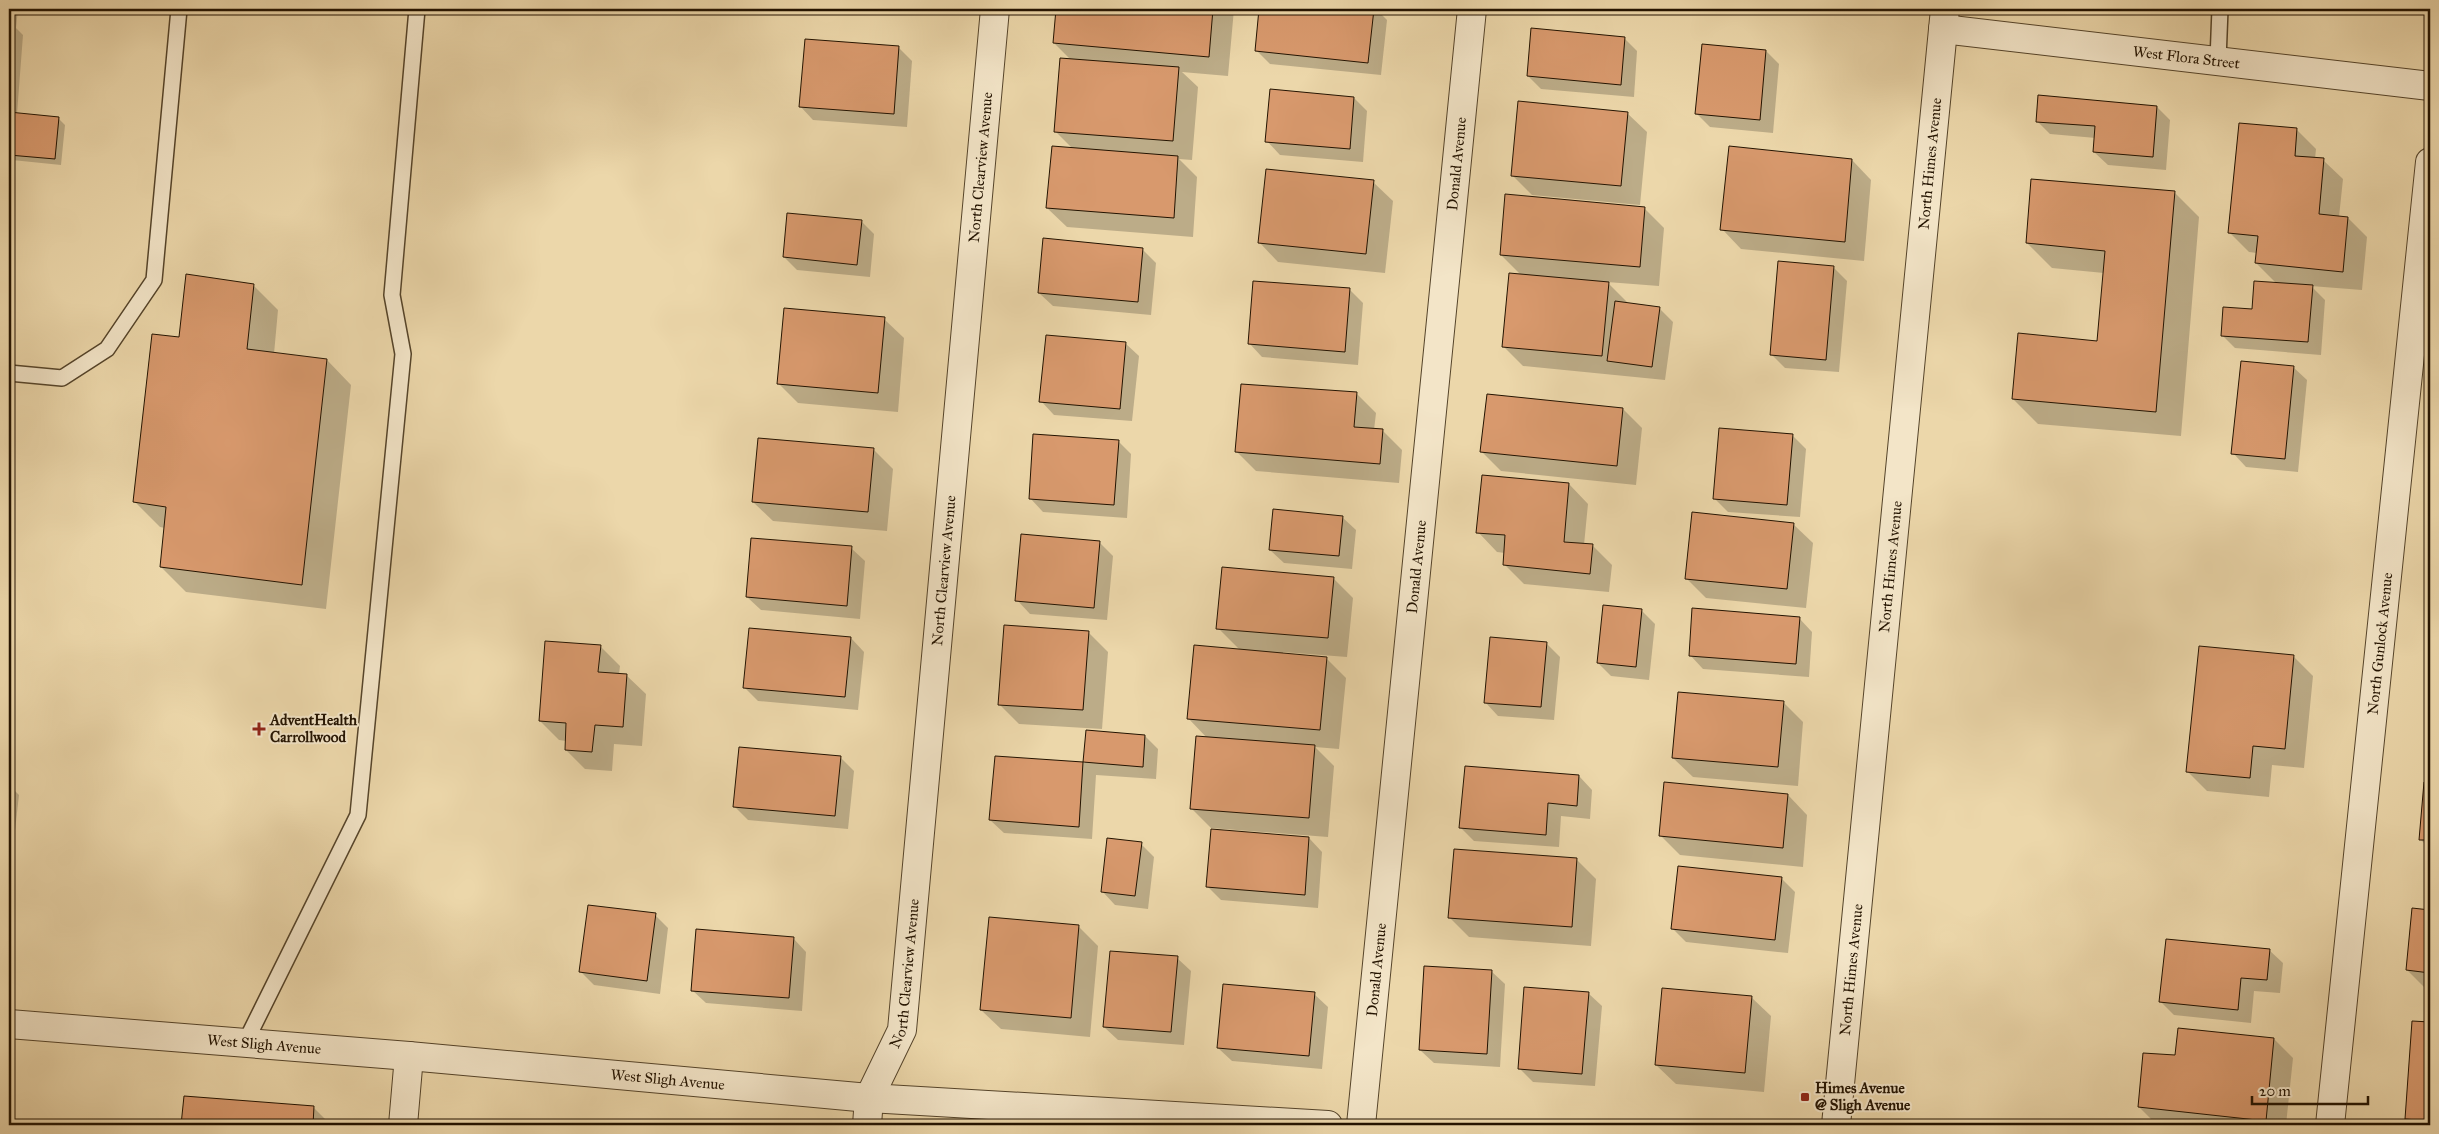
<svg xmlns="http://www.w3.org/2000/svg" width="2439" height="1134" viewBox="0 0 2439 1134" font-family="'IM FELL Great Primer',serif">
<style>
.shadow{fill:#0003}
.building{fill:#d8996d;stroke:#231300}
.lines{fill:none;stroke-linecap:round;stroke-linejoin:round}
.service-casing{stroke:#55442a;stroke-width:18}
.minor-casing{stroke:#55442a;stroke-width:30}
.tertiary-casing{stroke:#55442a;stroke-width:30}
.service{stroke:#f3e5c8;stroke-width:15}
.minor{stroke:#f3e5c8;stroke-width:28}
.tertiary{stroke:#f3e5c8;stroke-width:28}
.poi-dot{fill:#8f2418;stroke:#f3e5c8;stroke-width:2}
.labels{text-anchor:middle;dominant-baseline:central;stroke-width:4;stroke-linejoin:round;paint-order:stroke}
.street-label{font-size:15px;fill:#231300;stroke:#f3e5c8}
.poi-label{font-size:15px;font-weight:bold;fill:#231300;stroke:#f3e5c8;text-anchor:start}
</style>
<rect width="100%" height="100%" fill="#ecd7aa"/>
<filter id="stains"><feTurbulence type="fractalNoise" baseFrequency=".004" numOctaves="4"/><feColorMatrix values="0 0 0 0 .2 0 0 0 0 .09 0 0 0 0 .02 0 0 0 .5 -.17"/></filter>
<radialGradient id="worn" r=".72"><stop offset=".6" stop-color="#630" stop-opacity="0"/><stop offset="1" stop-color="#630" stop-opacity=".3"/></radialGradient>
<g class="shadow">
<polygon points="9,9 18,9 16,28 23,35 17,114 58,118 65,125 61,165 12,160 9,201"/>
<polygon points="1057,9 1234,9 1228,76 1182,72 1198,87 1192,160 1179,159 1197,177 1193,237 1067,227 1047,208 1073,149 1055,131 1071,60 1054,43"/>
<polygon points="1261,9 1376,9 1387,20 1381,75 1270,64 1256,50"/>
<polygon points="2398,9 2430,9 2430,11"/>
<polygon points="1624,38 1637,51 1634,97 1541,89 1528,76"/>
<polygon points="898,47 912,61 907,127 813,120 800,106"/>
<polygon points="1766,51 1779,64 1773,133 1710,127 1697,114"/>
<polygon points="1354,98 1367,111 1363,162 1280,155 1267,141"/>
<polygon points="2157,107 2170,120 2166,170 2108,165 2094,152 2096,138 2050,134 2037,121"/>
<polygon points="1627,113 1647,132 1640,205 1532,195 1512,175"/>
<polygon points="2297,130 2316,149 2315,159 2323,160 2343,179 2339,217 2348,218 2367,237 2362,290 2311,286 2325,300 2321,355 2235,348 2222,335 2253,311 2277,284 2256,263 2257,253 2249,252 2230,233"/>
<polygon points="1852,160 1871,180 1864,261 1741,249 1722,229"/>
<polygon points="1373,182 1393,201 1385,273 1278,262 1259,242"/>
<polygon points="2174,192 2199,217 2181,436 2038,424 2013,399 2098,342 2104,273 2052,268 2027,243"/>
<polygon points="1644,208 1664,228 1659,286 1607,282 1628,303 1659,308 1673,322 1665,380 1523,366 1503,346 1521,275 1501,255"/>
<polygon points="861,221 874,234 870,277 797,270 784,257"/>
<polygon points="1143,250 1156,263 1151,315 1053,306 1039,293"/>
<polygon points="1834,268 1847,281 1839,372 1785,368 1771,354"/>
<polygon points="253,285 278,310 274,354 327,360 351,385 326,609 186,592 161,567 165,528 160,527 135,502"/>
<polygon points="1350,290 1363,303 1358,365 1262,357 1249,343"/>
<polygon points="884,319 904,338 898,412 798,403 779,384"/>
<polygon points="1125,343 1139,356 1132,421 1054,415 1041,401"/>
<polygon points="2293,367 2307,380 2298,472 2246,467 2233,453"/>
<polygon points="1356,393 1376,413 1374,430 1382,430 1402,450 1399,483 1256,471 1237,452"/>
<polygon points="1488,395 1623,409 1642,428 1636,485 1501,471 1481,451"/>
<polygon points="1792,435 1806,449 1800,517 1728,512 1715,499"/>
<polygon points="1118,441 1131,454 1127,518 1043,512 1030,498"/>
<polygon points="873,449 893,469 887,531 773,521 753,502"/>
<polygon points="1569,484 1588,504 1584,545 1592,545 1612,565 1609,592 1524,584 1504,564 1505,553 1497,552 1478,532"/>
<polygon points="1342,517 1356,530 1352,569 1284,563 1270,550"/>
<polygon points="1793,524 1813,543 1806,608 1706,598 1686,578"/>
<polygon points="1099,542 1113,556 1107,620 1030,614 1017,600"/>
<polygon points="851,548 865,561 860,619 761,610 747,597"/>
<polygon points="1333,578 1353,598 1347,657 1283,652 1283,654 1326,658 1346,678 1339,749 1315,747 1334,766 1328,837 1211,828 1191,808 1208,739 1188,718 1240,650 1218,628"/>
<polygon points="1641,610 1655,624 1649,680 1611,676 1598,663"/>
<polygon points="1799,618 1812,632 1809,677 1703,669 1690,655"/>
<polygon points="1088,632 1108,652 1102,729 1019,724 999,704"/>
<polygon points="851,638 864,652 858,710 758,701 745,688"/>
<polygon points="1546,643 1560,657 1554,720 1498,716 1485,702"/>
<polygon points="600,646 620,666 619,674 626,675 646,694 642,746 614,744 612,771 585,769 566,750 566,741 559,740 540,721"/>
<polygon points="2293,656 2313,676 2304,768 2272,765 2269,797 2207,791 2188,772"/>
<polygon points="1784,703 1803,722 1798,786 1693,777 1673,758"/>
<polygon points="1087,731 1145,736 1158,749 1156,779 1096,775 1092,839 1004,833 990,820 996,757 1085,763"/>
<polygon points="840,757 854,771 848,829 748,820 735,807"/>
<polygon points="1579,776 1592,790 1590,819 1561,816 1559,847 1474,841 1460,827"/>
<polygon points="2425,783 2430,784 2430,849 2420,839"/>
<polygon points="9,785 19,795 9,883"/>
<polygon points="1788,795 1807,815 1803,867 1680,855 1660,835"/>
<polygon points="1309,838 1322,852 1318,908 1221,900 1208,887"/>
<polygon points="1141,844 1154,857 1148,909 1115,905 1102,891"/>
<polygon points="1576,859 1596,879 1591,946 1469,937 1449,917"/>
<polygon points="1781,878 1795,892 1788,953 1686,942 1672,928"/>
<polygon points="2414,909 2430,911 2430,990 2427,990 2407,970"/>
<polygon points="655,915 668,928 660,994 594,985 581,972"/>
<polygon points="990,918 1079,927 1098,946 1090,1037 1001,1029 981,1010"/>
<polygon points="793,938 806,952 802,1011 706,1003 692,990"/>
<polygon points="2269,950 2283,963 2280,993 2254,991 2251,1023 2174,1015 2161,1002"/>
<polygon points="1177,958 1191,971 1184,1045 1118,1040 1104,1027"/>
<polygon points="1491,971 1505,984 1500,1067 1434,1063 1420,1050"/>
<polygon points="1588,993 1602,1006 1595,1086 1533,1082 1519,1068"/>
<polygon points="1314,994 1328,1007 1322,1069 1232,1061 1218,1048"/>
<polygon points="1751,997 1771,1016 1764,1092 1676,1084 1656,1065"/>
<polygon points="2414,1022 2430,1023 2430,1125 2413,1125 2406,1118"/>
<polygon points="2274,1039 2293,1058 2286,1125 2157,1125 2139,1107 2177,1057"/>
<polygon points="185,1098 314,1108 331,1125 182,1125"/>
</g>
<g class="building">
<polygon points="1056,9 1213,9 1209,57 1053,43"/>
<polygon points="1259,9 1374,9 1368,63 1255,51"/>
<polygon points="1531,28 1625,37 1621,85 1527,76"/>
<polygon points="805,39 899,46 894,114 799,107"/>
<polygon points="1702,44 1766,50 1760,120 1695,114"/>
<polygon points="1060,58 1179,67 1173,141 1054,132"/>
<polygon points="1270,89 1354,97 1350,149 1265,142"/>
<polygon points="2038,95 2157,106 2153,157 2093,152 2095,126 2036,122"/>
<polygon points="1518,101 1628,112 1621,186 1511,176"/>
<polygon points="9,112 59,117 55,159 9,155"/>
<polygon points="2239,123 2297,128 2295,156 2324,158 2319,214 2348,217 2343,272 2255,263 2258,236 2228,233"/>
<polygon points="1052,146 1178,156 1174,218 1046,208"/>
<polygon points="1729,146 1852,159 1845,242 1720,230"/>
<polygon points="1266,169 1374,180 1366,254 1258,243"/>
<polygon points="2031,179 2175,191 2156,412 2012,399 2018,333 2097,341 2105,251 2026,243"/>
<polygon points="1505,194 1645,207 1640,267 1500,255"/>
<polygon points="787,213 862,220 857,265 783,257"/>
<polygon points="1043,238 1143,248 1138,302 1038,293"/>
<polygon points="1778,261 1834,266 1826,360 1770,355"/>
<polygon points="1509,273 1609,282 1602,356 1502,347"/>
<polygon points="186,274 254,284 247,349 327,359 302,585 160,567 166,507 133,502 152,334 179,337"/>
<polygon points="1253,281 1350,288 1345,352 1248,344"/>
<polygon points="2254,281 2313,285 2308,342 2221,336 2223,307 2252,309"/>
<polygon points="1615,301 1660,307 1652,367 1607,361"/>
<polygon points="784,308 885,317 878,393 777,384"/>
<polygon points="1046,335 1126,342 1120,409 1039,402"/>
<polygon points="2241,361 2294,366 2285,459 2231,454"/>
<polygon points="1241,384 1357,392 1354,427 1383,429 1380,464 1235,452"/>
<polygon points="1487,394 1623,408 1617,466 1480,452"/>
<polygon points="1719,428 1793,434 1787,505 1713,499"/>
<polygon points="1033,434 1119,440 1114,505 1029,499"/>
<polygon points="758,438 874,448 868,512 752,502"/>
<polygon points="1482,475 1569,483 1564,542 1593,544 1590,574 1503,565 1505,535 1476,533"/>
<polygon points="1273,509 1343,516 1339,556 1269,550"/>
<polygon points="1692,512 1794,523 1787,589 1685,579"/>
<polygon points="1021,534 1100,541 1094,608 1015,601"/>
<polygon points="751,538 852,546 847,606 746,597"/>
<polygon points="1222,567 1334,577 1328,638 1216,629"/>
<polygon points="1603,605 1642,609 1636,667 1597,663"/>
<polygon points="1692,608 1800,617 1796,664 1689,656"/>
<polygon points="1004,625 1089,631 1083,710 998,705"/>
<polygon points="749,628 851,637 845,697 743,688"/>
<polygon points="1490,637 1547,642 1541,707 1484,703"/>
<polygon points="545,641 601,645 598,672 627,674 623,727 595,725 592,752 565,750 566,723 539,721"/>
<polygon points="1194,645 1327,657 1320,730 1187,719"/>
<polygon points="2199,646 2294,655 2285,749 2253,746 2250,778 2186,772"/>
<polygon points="1678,692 1784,701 1778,767 1672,758"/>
<polygon points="1086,730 1145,735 1143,767 1083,762"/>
<polygon points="1196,736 1315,745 1309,818 1190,809"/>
<polygon points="739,747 841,756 835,816 733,807"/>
<polygon points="995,756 1083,762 1079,827 989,820"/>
<polygon points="1465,766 1579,775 1577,806 1548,803 1546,835 1459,828"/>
<polygon points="1664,782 1788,794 1783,848 1659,836"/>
<polygon points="2424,782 2430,782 2430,840 2419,840"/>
<polygon points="1211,829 1309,837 1305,895 1206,887"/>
<polygon points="1107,838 1142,842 1135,896 1101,892"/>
<polygon points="1454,849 1577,858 1572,927 1448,918"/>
<polygon points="1678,866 1782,877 1775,940 1671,929"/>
<polygon points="588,905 656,913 647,981 579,972"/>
<polygon points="2412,908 2430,910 2430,973 2406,970"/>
<polygon points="989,917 1079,925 1071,1018 980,1010"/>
<polygon points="696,929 794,937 789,998 691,991"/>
<polygon points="2166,939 2270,949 2267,980 2241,978 2238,1010 2159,1002"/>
<polygon points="1110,951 1178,956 1171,1032 1103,1027"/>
<polygon points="1424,966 1492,970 1487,1054 1419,1050"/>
<polygon points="1223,984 1315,992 1309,1056 1217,1048"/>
<polygon points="1524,987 1589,992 1582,1074 1518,1069"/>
<polygon points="1662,988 1752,996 1745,1073 1655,1065"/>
<polygon points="2412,1021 2430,1022 2430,1121 2405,1119"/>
<polygon points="2178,1028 2274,1038 2266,1121 2138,1107 2143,1053 2175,1055"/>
<polygon points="184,1096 314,1106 313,1125 181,1125"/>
</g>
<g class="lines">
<g class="service-casing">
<g id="service">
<polyline points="2218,60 2220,9"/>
<polyline points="9,373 62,378 107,349 154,280 179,9"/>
<polyline points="245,1043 358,815 403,354 392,295 417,9"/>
</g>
</g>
<g class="minor-casing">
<g id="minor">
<path id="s1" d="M1943,29L2430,86"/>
<path id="s2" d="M9,1024L409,1056L869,1098L1328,1125"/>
<polyline points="403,1125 409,1056"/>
<path id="s3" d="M867,1125L869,1098L902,1030L995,9"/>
<path id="s4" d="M1361,1125L1472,9"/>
<path id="s5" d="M2330,1125L2430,162"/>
</g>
</g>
<g class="tertiary-casing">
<g id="tertiary">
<path id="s6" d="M1836,1125L1945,9"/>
</g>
</g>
<use href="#service" class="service"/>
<use href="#minor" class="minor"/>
<use href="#tertiary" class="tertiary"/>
</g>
<g class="poi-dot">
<path d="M256.5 721.5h5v5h5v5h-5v5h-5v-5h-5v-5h5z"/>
<rect x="1800" y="1092" width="10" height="10" rx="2.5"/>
</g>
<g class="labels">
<g class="street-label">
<text stroke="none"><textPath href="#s1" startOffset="245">West Flora Street</textPath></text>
<text stroke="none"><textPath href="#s4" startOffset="966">Donald Avenue</textPath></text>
<text stroke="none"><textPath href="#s6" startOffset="966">North Himes Avenue</textPath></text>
<text stroke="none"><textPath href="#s3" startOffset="969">North Clearview Avenue</textPath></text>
<text stroke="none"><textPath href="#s4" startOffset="561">Donald Avenue</textPath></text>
<text stroke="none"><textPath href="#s6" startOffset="561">North Himes Avenue</textPath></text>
<text stroke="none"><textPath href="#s3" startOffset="564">North Clearview Avenue</textPath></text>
<text stroke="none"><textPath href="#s5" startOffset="484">North Gunlock Avenue</textPath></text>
<text stroke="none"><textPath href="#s4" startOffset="156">Donald Avenue</textPath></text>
<text stroke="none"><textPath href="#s6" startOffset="156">North Himes Avenue</textPath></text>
<text stroke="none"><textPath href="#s3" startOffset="159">North Clearview Avenue</textPath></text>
<text stroke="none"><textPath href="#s2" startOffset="256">West Sligh Avenue</textPath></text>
<text stroke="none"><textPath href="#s2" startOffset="661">West Sligh Avenue</textPath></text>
</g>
<g class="poi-label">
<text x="270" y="720">AdventHealth<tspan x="270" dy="17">Carrollwood</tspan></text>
<text x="1815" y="1088">Himes Avenue<tspan x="1815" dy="17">@ Sligh Avenue</tspan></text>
</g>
</g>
<rect width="2439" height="1134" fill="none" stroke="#ecd7aa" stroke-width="30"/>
<rect x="10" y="10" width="2419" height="1114" fill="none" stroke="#231300" stroke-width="2.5"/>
<rect x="15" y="15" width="2409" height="1104" fill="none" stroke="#231300"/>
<path d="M2252 1096v8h116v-8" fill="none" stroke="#231300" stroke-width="2.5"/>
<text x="2259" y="1096" font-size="15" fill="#231300" stroke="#f3e5c8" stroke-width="4" paint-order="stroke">20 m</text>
<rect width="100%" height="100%" filter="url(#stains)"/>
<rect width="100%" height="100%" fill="url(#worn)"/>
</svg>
